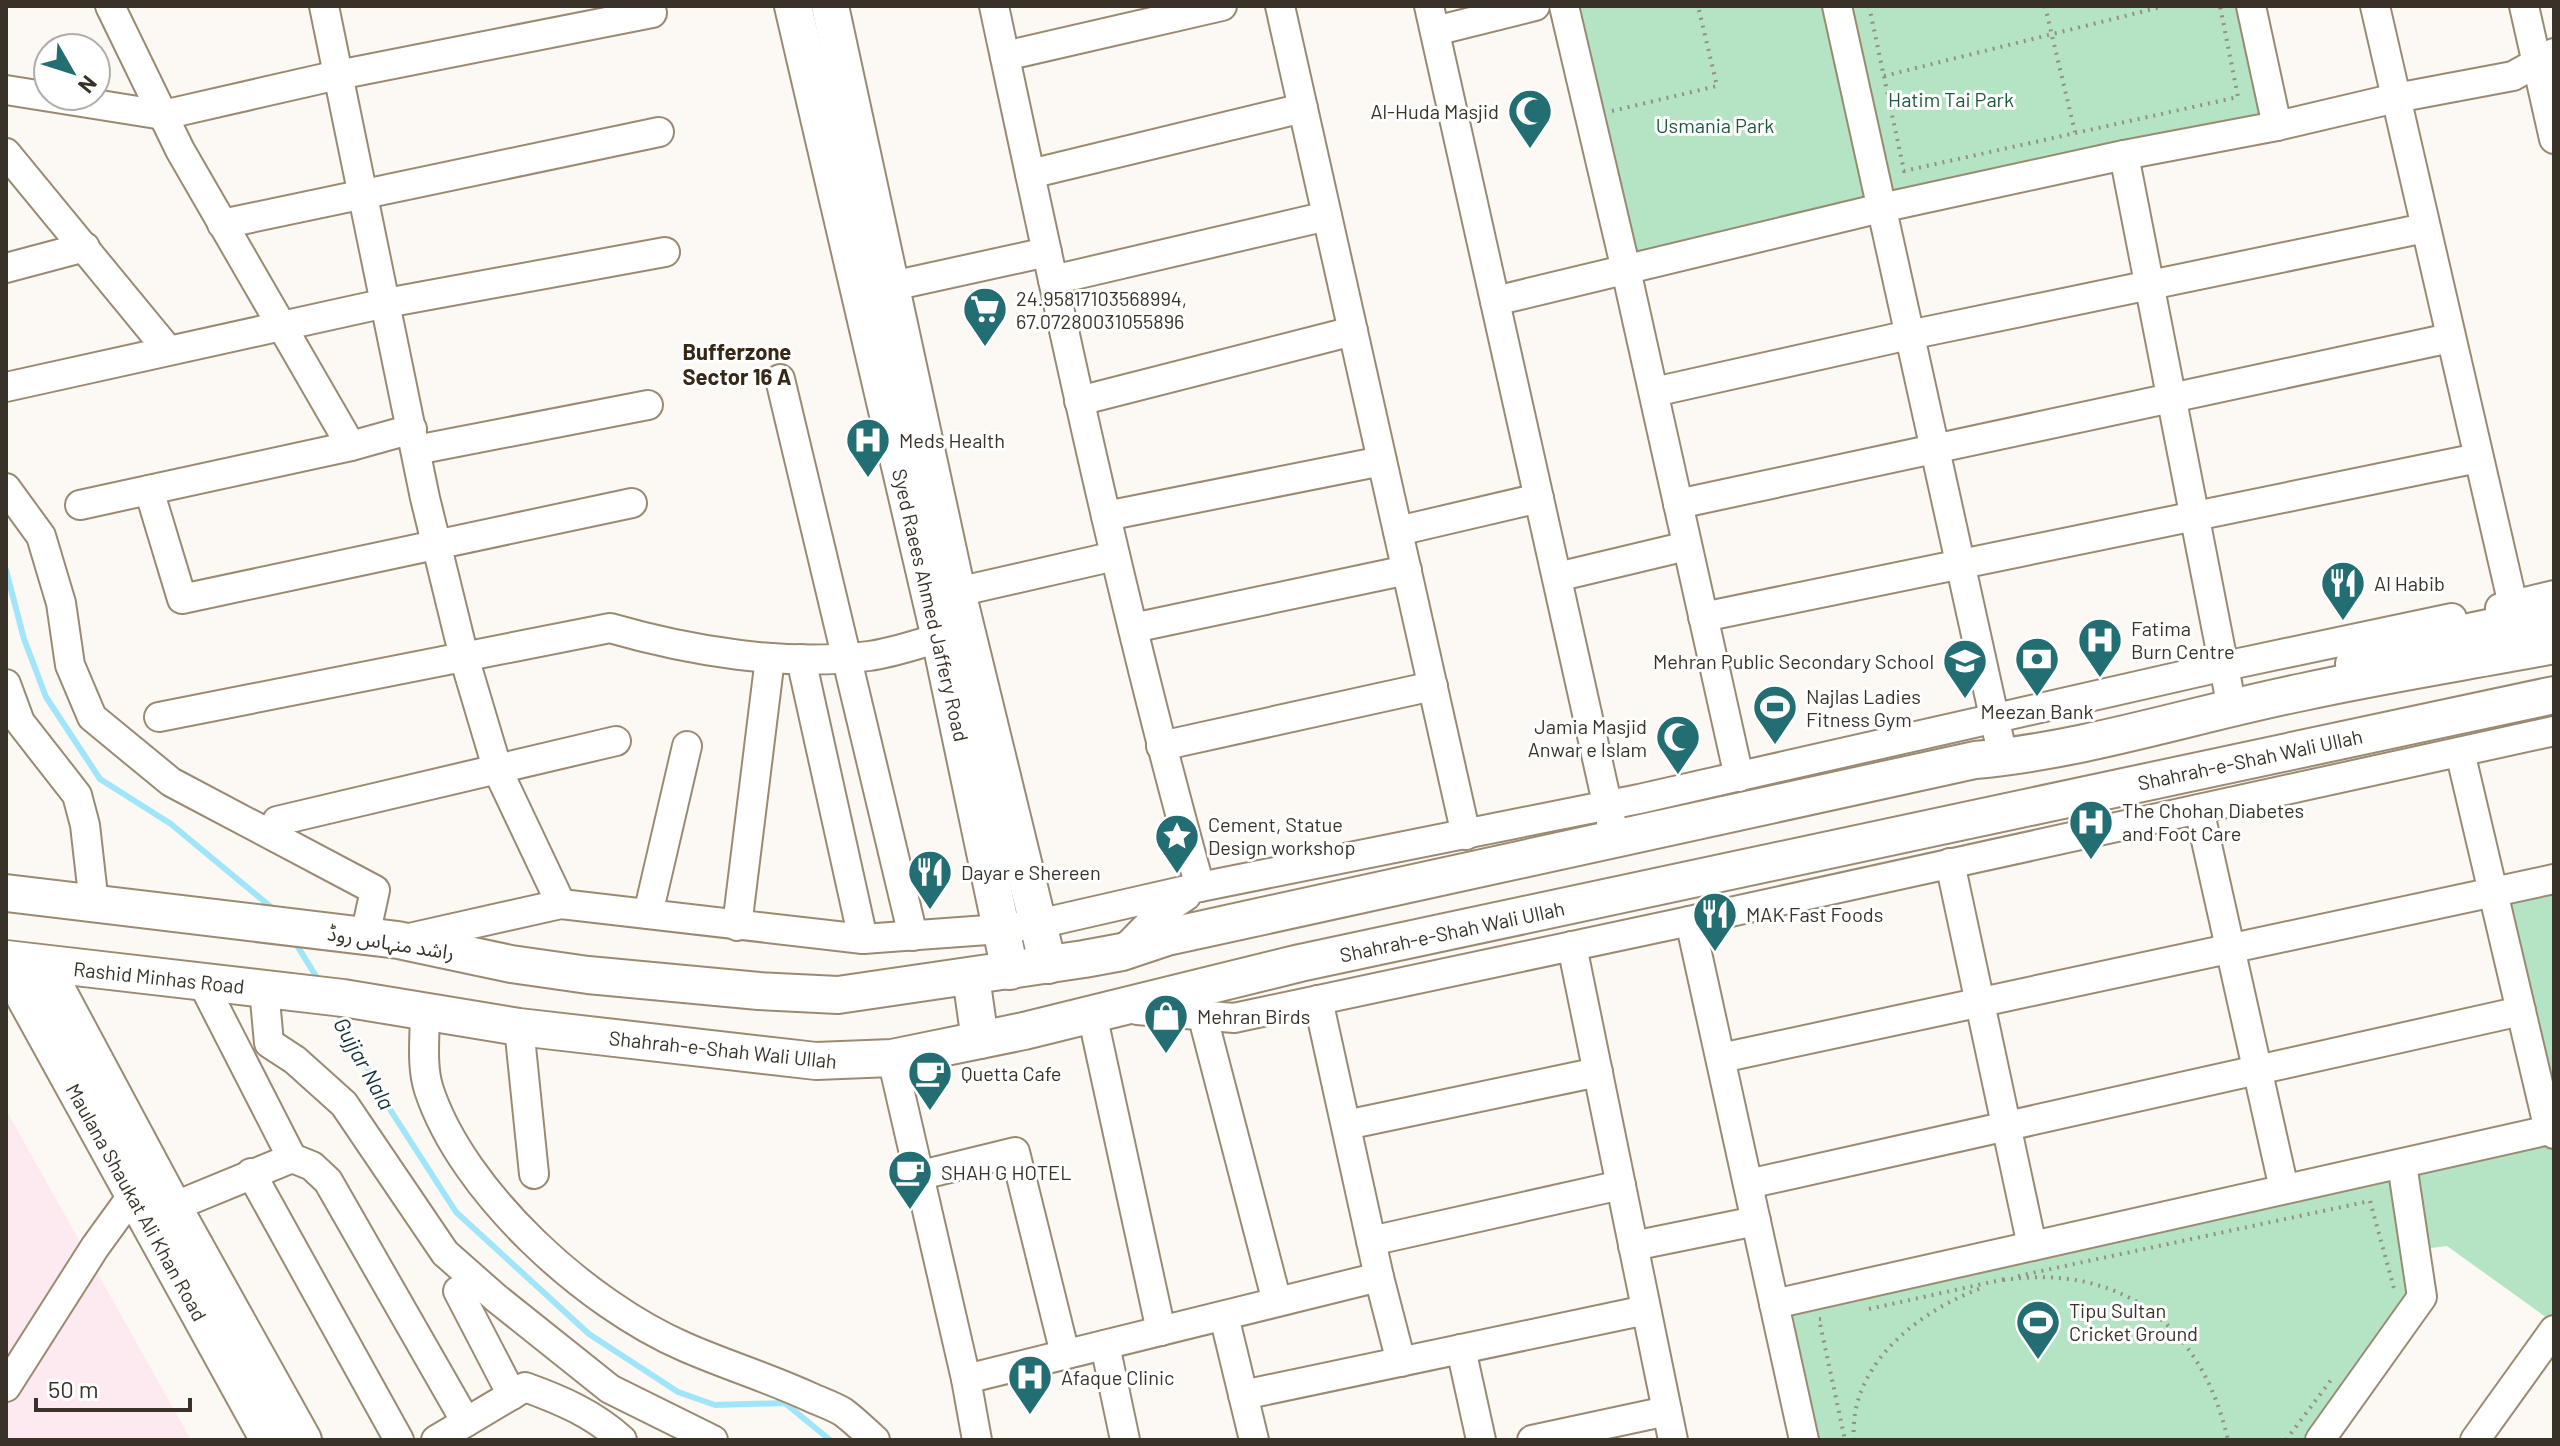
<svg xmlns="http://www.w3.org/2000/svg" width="2560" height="1446" viewBox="0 0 2560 1446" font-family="Barlow,'Noto Sans Arabic',sans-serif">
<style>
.industrial{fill:#fde9f0}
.green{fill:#b4e4c4}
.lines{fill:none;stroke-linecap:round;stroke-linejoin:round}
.stream{stroke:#a0e5f9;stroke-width:6}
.minor-casing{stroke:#9a8a72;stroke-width:32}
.major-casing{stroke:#9a8a72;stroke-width:40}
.path{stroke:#948f87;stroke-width:4;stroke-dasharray:2 6;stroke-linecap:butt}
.minor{stroke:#fff;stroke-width:28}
.major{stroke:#fff;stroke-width:36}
.labels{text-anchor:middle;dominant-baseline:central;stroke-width:6;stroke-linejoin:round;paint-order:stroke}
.park-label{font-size:20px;fill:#1c5939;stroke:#fff}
.poi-label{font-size:20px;fill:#393228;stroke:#fff;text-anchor:start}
.street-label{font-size:20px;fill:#393228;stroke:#fff}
.neighbourhood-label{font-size:22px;font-weight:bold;fill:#362814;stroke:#fff}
.water-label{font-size:22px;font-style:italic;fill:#0f313a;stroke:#fff}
</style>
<rect width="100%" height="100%" fill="#fcf9f4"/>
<polygon class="industrial" points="6,1110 191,1440 6,1440"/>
<g class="green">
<polygon points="1564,6 2251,6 2275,122 1626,270"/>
<polygon points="2554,879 2554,1323 2447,1246 2416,1250 2422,1297 2320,1440 1804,1440 1774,1304 2548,1130 2501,890"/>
</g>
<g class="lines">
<g class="stream">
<polyline points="6,570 24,639 46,697 100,779 171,824 277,912"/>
<polyline points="293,939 319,981"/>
<polyline points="337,1011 391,1111 456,1212 589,1334 678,1392 715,1405 785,1403 830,1440"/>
</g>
<g class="minor-casing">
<g id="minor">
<polyline points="110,6 180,150 351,446"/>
<polyline points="324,6 425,498 464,657 498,771 561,904"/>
<path d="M994,6C1057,301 1119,596 1200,887"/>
<polyline points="1280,6 1466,835"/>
<polyline points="1429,6 1611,821"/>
<polyline points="1564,6 1626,270 1739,777"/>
<polyline points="1837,6 1999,739"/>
<polyline points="2251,6 2277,126"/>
<polyline points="2375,6 2513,605"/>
<polyline points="2524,6 2554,139"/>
<polyline points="1435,31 1535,6"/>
<polyline points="1005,56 1222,6"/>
<polyline points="6,90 163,115 338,75 652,13 650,6"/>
<polyline points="6,153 168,350"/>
<polyline points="2124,155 2232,708"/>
<polyline points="1030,174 1303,108"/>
<polyline points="222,224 659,132"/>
<polyline points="6,268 85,247"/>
<polyline points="1053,280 1327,216"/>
<polyline points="892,286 1047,252"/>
<polyline points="1495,301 1881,208 2124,155 2277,126 2396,98 2513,76 2554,53"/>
<polyline points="780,379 913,936"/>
<polyline points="6,387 386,303 665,252"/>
<polyline points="1654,392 1909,335 2425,228"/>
<polyline points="1079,401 1353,331"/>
<polyline points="416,450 648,405"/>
<polyline points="6,488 41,536 61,603 70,665 92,717 171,782 375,890 365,936"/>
<polyline points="149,490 182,599 632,503"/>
<polyline points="1678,504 2450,338"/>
<polyline points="80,505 351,446 412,429"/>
<polyline points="1106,516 1382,461"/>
<polyline points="1398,531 1539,498"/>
<polyline points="1557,577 1687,546"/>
<polyline points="957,592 1115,556"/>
<polyline points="2500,608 2554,595"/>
<polyline points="1703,617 2478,458"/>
<polyline points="1133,628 1407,570"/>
<polyline points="801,659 863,939"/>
<polyline points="6,684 20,722 77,795 85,825 94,904"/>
<path d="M159,717L610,628C690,651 785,667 869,656C893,653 917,644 940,638"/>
<polyline points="1161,746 1433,686"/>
<polyline points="2460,752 2549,1130 2554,1134"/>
<polyline points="2199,809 2284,1189"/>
<polyline points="277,821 616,741"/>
<polyline points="1950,863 2032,1246"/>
<polyline points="648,914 687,746"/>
<polyline points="1690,921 1804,1440"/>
<polyline points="737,926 770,658"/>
<polyline points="405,939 561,904 863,939 1001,929 1038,924 1200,887 1639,799 2225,666 2452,618"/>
<polyline points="1572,946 1673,1440"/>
<polyline points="1122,952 1158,915 1186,896"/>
<polyline points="202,982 292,1158"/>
<polyline points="264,989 269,1043 295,1060 344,1104 445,1253 496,1298 610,1389 713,1440"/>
<polyline points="1318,1000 1379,1277 1401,1362"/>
<polyline points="1137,1010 1234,1018 1671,925 2554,731"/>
<path d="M425,1011C425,1036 421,1066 429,1090C463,1193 587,1305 685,1347C726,1365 769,1378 810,1397C821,1402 833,1406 843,1412C854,1420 865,1431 875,1440"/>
<polyline points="1092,1014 1161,1331"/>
<polyline points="1202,1014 1277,1302"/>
<polyline points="519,1027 534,1174"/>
<polyline points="892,1058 966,1379 977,1440"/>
<polyline points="1721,1058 2554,879"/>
<polyline points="1346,1125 1598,1072"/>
<polyline points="251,1173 399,1440"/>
<polyline points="917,1176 1015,1152 1065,1354"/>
<polyline points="1748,1184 2521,1011"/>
<polyline points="173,1207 292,1158 312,1166 328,1181 466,1422"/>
<polyline points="1371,1241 1621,1185"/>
<polyline points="1633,1246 1756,1221"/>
<polyline points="458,1291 512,1395"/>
<polyline points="1774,1304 2549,1130"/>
<polyline points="1224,1316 1254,1440"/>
<polyline points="1105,1345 1125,1440"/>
<polyline points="1461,1349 1481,1440"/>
<polyline points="966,1379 1379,1277"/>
<polyline points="6,1387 95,1247 132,1196"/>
<polyline points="1243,1395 1646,1310"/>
<path d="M436,1440L525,1387C561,1400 594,1414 622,1440"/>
<polyline points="1532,1440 1667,1411"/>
<polyline points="2320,1440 2422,1297 2402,1164"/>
<polyline points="2475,1440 2554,1330"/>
</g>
</g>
<g class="major-casing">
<g id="major">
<polyline points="793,6 940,638 1010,971"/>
<polyline points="830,6 957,592 1048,965"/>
<polyline points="2354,664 2431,640 2554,614"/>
<path d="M6,893L398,940L511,964L588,975L759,991L838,995L1084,959L1122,952L1167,937L1975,760C2086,750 2194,714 2303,692C2386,674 2470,661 2554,645"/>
<polyline points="6,959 343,998 519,1027 816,1061 892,1058 1024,1031 1300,963 2554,695"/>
<polyline points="6,963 269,1440"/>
<polyline points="43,964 173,1207 303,1440"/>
<polyline points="971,977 980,1040"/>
</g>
</g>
<g class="path">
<polyline points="1869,6 1904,171 2238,97 2220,6"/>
<polyline points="2045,6 2075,132"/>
<polyline points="1884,76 2165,6"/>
<polyline points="1612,111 1717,86 1698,6"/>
<polyline points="2018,1276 2370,1201 2395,1292"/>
<path d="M2003,1280C2122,1263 2202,1326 2228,1440"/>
<polyline points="1869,1309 2005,1279"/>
<polyline points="1821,1319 1819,1319 1845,1440"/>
<path d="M1854,1440C1848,1364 1920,1310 1984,1287"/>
<polyline points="2286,1440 2331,1380"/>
</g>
<use href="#minor" class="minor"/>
<use href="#major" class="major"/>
</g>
<defs>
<g id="mosque-pin" transform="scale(2.3)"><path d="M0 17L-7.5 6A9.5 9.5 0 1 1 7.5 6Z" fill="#236e72" stroke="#fff"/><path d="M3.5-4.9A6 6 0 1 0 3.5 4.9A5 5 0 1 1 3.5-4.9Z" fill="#fff"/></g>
<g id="supermarket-pin" transform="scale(2.3)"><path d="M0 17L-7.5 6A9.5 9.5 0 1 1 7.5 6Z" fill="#236e72" stroke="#fff"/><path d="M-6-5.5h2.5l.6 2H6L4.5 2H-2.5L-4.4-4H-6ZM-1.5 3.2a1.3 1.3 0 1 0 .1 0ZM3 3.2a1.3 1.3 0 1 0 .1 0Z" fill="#fff"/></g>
<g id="hospital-pin" transform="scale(2.3)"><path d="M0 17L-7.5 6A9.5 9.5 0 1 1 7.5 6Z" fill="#236e72" stroke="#fff"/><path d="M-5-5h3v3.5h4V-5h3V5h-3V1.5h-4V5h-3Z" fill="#fff"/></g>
<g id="restaurant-pin" transform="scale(2.3)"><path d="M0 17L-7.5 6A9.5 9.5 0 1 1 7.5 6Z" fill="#236e72" stroke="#fff"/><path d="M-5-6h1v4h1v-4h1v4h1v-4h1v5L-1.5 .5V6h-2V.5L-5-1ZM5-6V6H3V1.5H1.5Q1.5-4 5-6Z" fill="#fff"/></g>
<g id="bank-pin" transform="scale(2.3)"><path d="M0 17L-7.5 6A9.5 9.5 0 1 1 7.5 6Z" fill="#236e72" stroke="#fff"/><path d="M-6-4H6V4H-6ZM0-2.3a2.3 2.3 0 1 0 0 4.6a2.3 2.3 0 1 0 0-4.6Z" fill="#fff"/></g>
<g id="school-pin" transform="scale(2.3)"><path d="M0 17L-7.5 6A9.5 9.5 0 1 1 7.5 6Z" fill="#236e72" stroke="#fff"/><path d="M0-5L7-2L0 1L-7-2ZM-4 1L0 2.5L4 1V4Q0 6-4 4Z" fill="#fff"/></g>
<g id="stadium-pin" transform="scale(2.3)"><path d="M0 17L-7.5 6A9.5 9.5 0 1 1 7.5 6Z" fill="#236e72" stroke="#fff"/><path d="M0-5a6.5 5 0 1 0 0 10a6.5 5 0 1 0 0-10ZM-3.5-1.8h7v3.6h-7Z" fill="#fff"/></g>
<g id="sight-pin" transform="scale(2.3)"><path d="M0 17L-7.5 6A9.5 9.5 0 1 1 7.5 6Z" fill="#236e72" stroke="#fff"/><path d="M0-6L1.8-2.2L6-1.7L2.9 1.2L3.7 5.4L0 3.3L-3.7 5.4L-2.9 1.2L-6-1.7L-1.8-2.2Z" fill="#fff"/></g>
<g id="shop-pin" transform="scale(2.3)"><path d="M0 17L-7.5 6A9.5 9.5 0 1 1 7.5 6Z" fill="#236e72" stroke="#fff"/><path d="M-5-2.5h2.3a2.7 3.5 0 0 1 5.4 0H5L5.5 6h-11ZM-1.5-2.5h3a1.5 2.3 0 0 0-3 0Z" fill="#fff"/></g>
<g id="cafe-pin" transform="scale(2.3)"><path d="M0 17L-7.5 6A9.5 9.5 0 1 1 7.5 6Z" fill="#236e72" stroke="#fff"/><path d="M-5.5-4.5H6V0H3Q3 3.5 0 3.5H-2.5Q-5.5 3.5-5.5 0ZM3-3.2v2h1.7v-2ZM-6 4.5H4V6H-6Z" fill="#fff"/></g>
</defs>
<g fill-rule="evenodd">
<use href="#mosque-pin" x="1530" y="111"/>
<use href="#supermarket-pin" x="985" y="309"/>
<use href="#hospital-pin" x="868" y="440"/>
<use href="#restaurant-pin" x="2343" y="583"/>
<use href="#hospital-pin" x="2100" y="640"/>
<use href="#bank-pin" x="2037" y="659"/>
<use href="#school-pin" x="1965" y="661"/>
<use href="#stadium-pin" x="1775" y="707"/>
<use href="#mosque-pin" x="1678" y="737"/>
<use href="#hospital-pin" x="2091" y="822"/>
<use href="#sight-pin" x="1177" y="836"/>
<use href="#restaurant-pin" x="930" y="872"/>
<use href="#restaurant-pin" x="1715" y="914"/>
<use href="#shop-pin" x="1166" y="1016"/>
<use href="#cafe-pin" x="930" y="1073"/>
<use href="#cafe-pin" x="910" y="1172"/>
<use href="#stadium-pin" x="2038" y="1322"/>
<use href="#hospital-pin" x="1030" y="1377"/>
</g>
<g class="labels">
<g class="park-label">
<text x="1951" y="99">Hatim Tai Park</text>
<text x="1715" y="125">Usmania Park</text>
</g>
<g class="poi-label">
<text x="1499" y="111" text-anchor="end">Al-Huda Masjid</text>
<text x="1016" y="298">24.95817103568994,<tspan x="1016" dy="23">67.07280031055896</tspan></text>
<text x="899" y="440">Meds Health</text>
<text x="2374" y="583">Al Habib</text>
<text x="2131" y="628">Fatima<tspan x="2131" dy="23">Burn Centre</tspan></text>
<text x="1934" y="661" text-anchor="end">Mehran Public Secondary School</text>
<text x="1806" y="696">Najlas Ladies<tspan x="1806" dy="23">Fitness Gym</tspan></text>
<text x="2037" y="711" text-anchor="middle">Meezan Bank</text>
<text x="1647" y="726" text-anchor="end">Jamia Masjid<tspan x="1647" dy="23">Anwar e Islam</tspan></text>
<text x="2122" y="810">The Chohan Diabetes<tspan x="2122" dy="23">and Foot Care</tspan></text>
<text x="1208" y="824">Cement, Statue<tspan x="1208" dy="23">Design workshop</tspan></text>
<text x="961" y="872">Dayar e Shereen</text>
<text x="1746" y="914">MAK Fast Foods</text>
<text x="1197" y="1016">Mehran Birds</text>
<text x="961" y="1073">Quetta Cafe</text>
<text x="941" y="1172">SHAH G HOTEL</text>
<text x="2069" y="1310">Tipu Sultan<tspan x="2069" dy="23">Cricket Ground</tspan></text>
<text x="1061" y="1377">Afaque Clinic</text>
</g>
<g class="street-label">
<text transform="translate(931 605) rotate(77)">Syed Raees Ahmed Jaffery Road</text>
<text transform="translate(2250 759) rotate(-12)">Shahrah-e-Shah Wali Ullah</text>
<text transform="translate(1452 931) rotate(-12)">Shahrah-e-Shah Wali Ullah</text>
<text transform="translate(391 942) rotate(9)">راشد منہاس روڈ</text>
<text transform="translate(159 977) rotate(6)">Rashid Minhas Road</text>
<text transform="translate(723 1049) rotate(6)">Shahrah-e-Shah Wali Ullah</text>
<text transform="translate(137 1202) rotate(61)">Maulana Shaukat Ali Khan Road</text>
</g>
<g class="neighbourhood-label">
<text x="737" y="351">Bufferzone<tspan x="737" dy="25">Sector 16 A</tspan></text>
</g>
<g class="water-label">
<text transform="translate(365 1063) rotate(61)">Gujjar Nala</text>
</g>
</g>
<rect width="2560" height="1446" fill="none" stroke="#393228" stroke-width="16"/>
<g transform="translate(72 72) rotate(129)"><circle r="38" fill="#ffffff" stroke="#b0ada9" stroke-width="2"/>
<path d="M0-6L14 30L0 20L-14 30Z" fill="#236e72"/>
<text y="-12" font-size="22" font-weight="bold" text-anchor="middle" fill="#393228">N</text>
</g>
<path d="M36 1398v12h154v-12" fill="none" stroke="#393228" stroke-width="4"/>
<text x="48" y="1398" font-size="24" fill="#393228" stroke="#ffffff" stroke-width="6" paint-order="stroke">50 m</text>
</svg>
